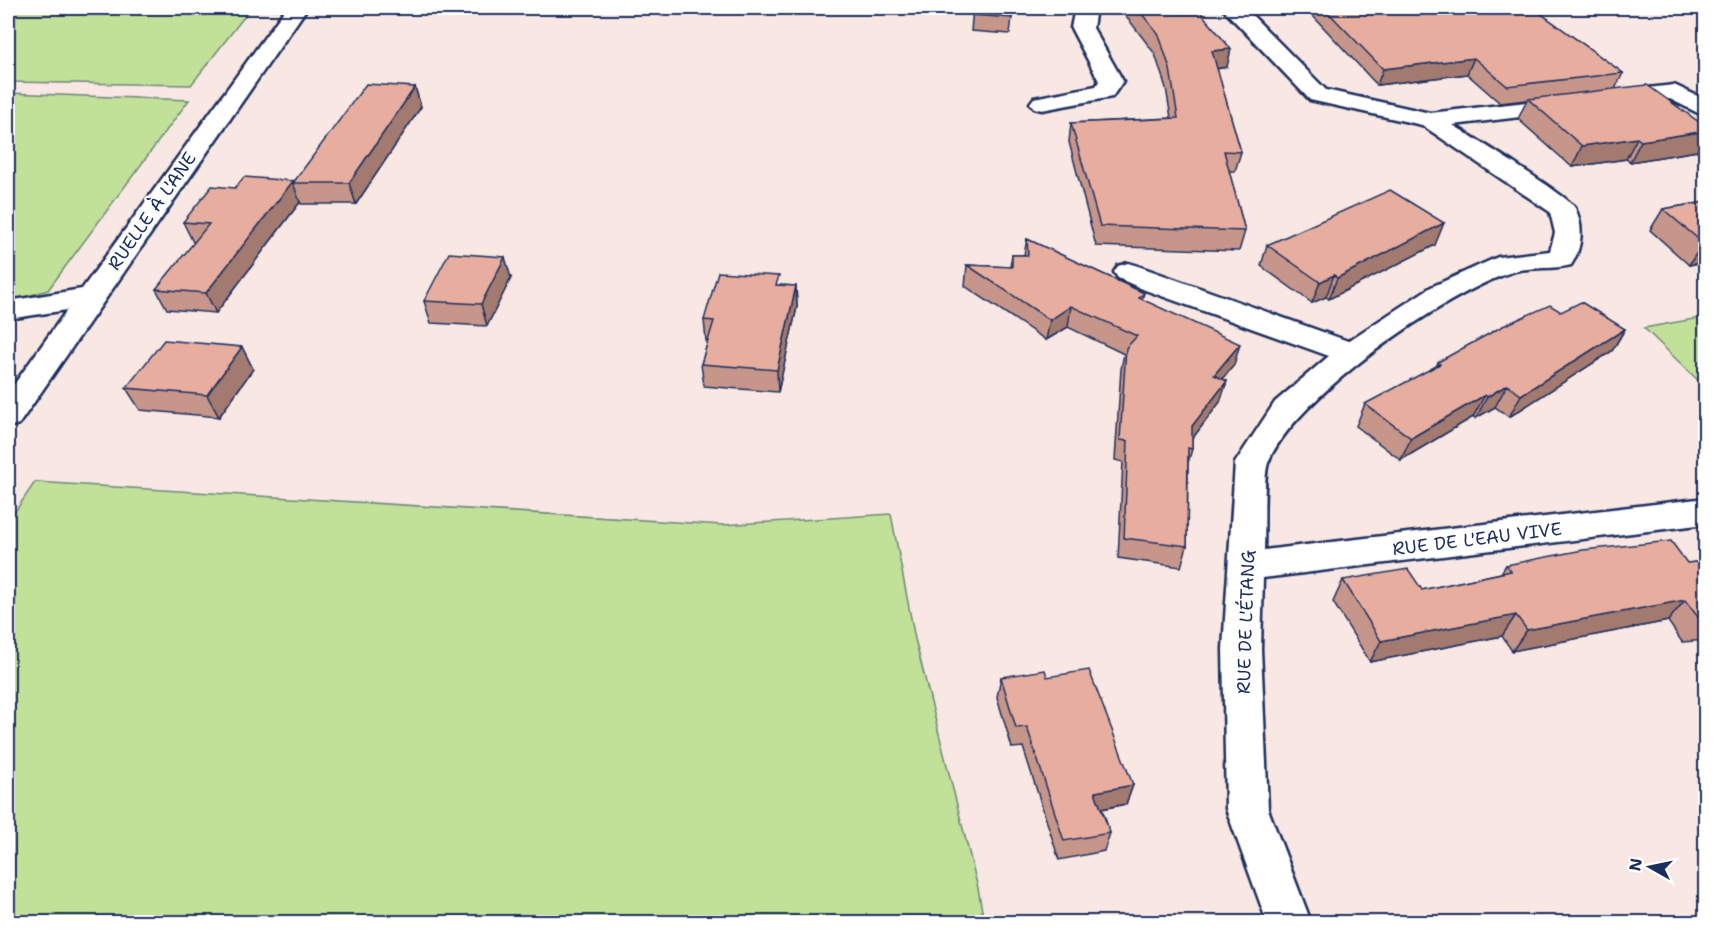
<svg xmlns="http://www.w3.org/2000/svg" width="1713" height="930" viewBox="0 0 1713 930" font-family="'Shantell Sans',sans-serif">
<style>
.green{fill:#c1e098;stroke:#6e887b;stroke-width:1.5}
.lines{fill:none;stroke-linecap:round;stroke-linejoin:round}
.minor-casing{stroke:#1b2f5e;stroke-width:5}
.minor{fill:#fff;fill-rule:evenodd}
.wall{fill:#c7968a;stroke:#1b2f5e;stroke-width:1.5}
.shaded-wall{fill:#a27a70;stroke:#1b2f5e;stroke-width:1.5}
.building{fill:#e7aea0;stroke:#1b2f5e;stroke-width:1.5}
.labels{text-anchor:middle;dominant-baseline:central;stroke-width:4.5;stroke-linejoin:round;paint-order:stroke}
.street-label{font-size:18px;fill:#1b2f5e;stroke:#fff}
</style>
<rect width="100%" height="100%" fill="#f8e7e2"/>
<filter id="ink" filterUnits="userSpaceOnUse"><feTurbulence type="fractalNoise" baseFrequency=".0167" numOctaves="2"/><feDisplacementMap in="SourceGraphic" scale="12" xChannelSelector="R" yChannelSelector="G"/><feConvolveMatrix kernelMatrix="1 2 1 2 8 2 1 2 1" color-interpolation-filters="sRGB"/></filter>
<g filter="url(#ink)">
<g class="green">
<polygon points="8,8 251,8 191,85 8,82"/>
<polygon points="8,93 189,100 48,290 8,302"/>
<polygon points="1705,317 1706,317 1705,387 1644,328"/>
<polygon points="35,482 723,525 891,514 915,639 978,888 984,922 8,922 8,522"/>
</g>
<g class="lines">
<g class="minor-casing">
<g id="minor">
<polygon points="286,8 307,8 19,424 8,427 8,393 67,310 8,319 8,301 82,289"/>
<polygon points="1075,8 1096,8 1093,28 1123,81 1112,97 1042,110 1034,108 1030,103 1034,98 1096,86 1099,81 1071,28"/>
<path d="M1222,8H1245L1326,90L1430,113L1674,85L1706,100V117L1670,99L1453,125C1471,136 1570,197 1575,208C1584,227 1582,248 1571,265C1552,270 1530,266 1512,272C1447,292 1292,399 1268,463C1263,477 1265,532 1264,550L1706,498V524L1263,578L1261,649L1268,809L1311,922H1267L1226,809L1223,649L1235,463L1275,402L1329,356L1145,290L1118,278L1114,272L1118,266L1128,263L1138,266L1348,341L1431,287L1498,257L1550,251L1555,233L1550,212L1422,125L1310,100Z"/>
</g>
</g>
<use href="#minor" class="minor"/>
</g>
<g class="wall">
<polygon points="973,8 1013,8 1010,34 971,31"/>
<polygon points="1120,8 1197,8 1227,67 1217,69 1241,152 1235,171 1229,171 1245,231 1239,251 1096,246 1069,142 1071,123 1171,118 1166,88 1155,54"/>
<polygon points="1310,8 1533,8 1623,73 1615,89 1706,127 1706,136 1697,151 1630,162 1626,159 1572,167 1518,119 1527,100 1500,103 1467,74 1377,85 1313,16 1314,12"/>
<polygon points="415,87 421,107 356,204 301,204 300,202 216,313 167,309 156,289 195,242 193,242 183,222 235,188 294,182"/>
<polygon points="1706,202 1706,262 1689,265 1650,230 1663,209"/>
<polygon points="1027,239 1144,293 1142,300 1234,365 1223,379 1227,381 1220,402 1192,439 1192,449 1188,463 1187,546 1181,567 1118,558 1123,462 1115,460 1121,369 1124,354 1068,327 1046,340 965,286 967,265 1010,267 1012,255 1024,255"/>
<polygon points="1267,245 1435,245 1329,299 1326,297 1312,303 1261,266"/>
<polygon points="511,278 487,326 431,323 424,301"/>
<polygon points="779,285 796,286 797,307 778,392 704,386 701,364 708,341 706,341 704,320"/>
<polygon points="1561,312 1625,329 1612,351 1509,417 1495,407 1476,418 1473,417 1401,460 1356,426 1365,404 1436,367 1438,362"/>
<polygon points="242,347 253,369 219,417 140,410 126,388"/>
<polygon points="1706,561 1706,640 1682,642 1668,621 1512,651 1502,636 1370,662 1333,602 1343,580 1422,590 1501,573 1506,565 1687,563"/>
<polygon points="1001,677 1047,677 1133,785 1126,804 1102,809 1110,833 1104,851 1059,860 1023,747 1012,748 997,697"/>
</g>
<g class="shaded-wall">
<polygon points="1231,49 1227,67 1207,70 1212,51"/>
<polygon points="1474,58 1467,74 1377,85 1383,69"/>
<polygon points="415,87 421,107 356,204 349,183"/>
<polygon points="1706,131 1706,136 1697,151 1630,162 1641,141"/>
<polygon points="1637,138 1626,159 1572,167 1582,146"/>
<polygon points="293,181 293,183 300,202 216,313 206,293"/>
<polygon points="1444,223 1435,245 1329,299 1337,278"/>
<polygon points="1703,243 1706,243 1706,262 1689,265"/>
<polygon points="505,257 511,278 487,326 481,304"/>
<polygon points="1334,275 1326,297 1312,303 1320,282"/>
<polygon points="796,286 797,307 778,392 777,370"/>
<polygon points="1071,306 1068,327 1046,340 1050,320"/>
<polygon points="1625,329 1612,351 1509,417 1521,395"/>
<polygon points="1240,344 1234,365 1208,396 1214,375"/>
<polygon points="242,347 253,369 219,417 207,395"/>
<polygon points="1227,381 1220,402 1186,447 1192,426"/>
<polygon points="1507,385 1495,407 1476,418 1487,397"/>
<polygon points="1485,395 1473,417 1401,460 1411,438"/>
<polygon points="1685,600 1668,621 1512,651 1527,630"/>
<polygon points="1516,615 1502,636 1370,662 1381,641"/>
<polygon points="1133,785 1126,804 1090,811 1095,792"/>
</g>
<g class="building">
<polygon points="973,8 1013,8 1012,18 972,15"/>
<polygon points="1137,8 1197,8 1231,49 1212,51 1241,152 1224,151 1245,231 1100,226 1071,123 1178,118 1170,69 1159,35"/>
<polygon points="1324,8 1533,8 1623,73 1507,86 1474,58 1383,69"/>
<polygon points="366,84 415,87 349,183 293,183"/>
<polygon points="1647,85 1706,127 1706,131 1641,141 1637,138 1582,146 1528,99"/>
<polygon points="244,177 293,181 206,293 156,289 209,224 183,222 212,186 235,188"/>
<polygon points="1390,190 1444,223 1337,278 1334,275 1320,282 1267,245"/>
<polygon points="1706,202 1706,243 1703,243 1663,209"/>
<polygon points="1027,239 1144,293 1139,298 1240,344 1214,375 1227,381 1192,426 1192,449 1188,448 1187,546 1124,538 1128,441 1120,440 1126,348 1137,336 1071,306 1050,320 967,265 1012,267 1012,255 1028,255"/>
<polygon points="449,253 505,257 481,304 424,301"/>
<polygon points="718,272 779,276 776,285 796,286 777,370 701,364 714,321 704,320"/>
<polygon points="1581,302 1625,329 1521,395 1507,385 1487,397 1485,395 1411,438 1365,404 1440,364 1438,362 1503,326 1550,305 1561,312"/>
<polygon points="164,340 242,347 207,395 126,388"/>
<polygon points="1671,541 1687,563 1706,561 1706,621 1701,621 1685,600 1527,630 1516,615 1381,641 1343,580 1408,569 1422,590 1511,571 1506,565 1583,550"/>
<polygon points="1045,670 1047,677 1089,670 1133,785 1095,792 1110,833 1064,841 1027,727 1016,728 1001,677"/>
</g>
</g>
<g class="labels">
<g class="street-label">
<text transform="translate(152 211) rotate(-55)">RUELLE À L'ANE</text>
<text transform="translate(1477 539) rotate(-7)">RUE DE L'EAU VIVE</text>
<text transform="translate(1246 622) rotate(-88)">RUE DE L'ÉTANG</text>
</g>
</g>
<rect width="1713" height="930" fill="none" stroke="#fff" stroke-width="30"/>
<rect x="15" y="15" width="1683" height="900" fill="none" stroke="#1b2f5e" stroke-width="2" filter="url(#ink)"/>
<g transform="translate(1650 867) rotate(279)" stroke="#ffffff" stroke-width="4.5" paint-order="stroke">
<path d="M0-4.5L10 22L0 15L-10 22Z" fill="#1b2f5e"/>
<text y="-9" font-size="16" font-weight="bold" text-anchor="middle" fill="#1b2f5e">N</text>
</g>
</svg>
